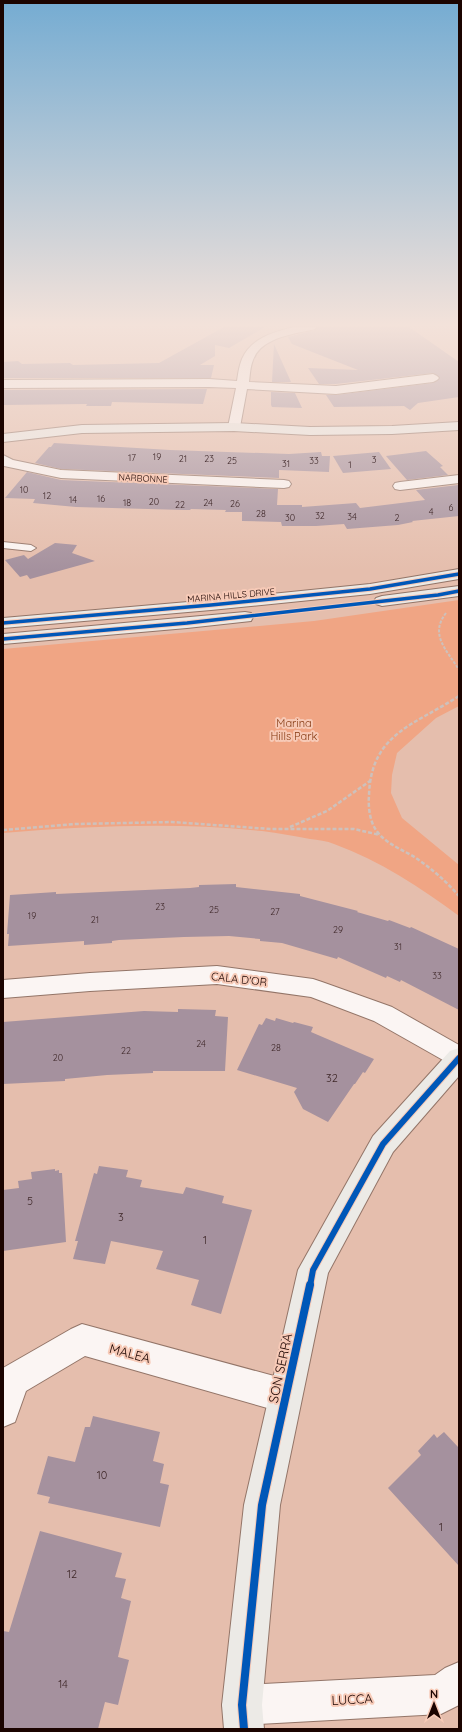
<svg xmlns="http://www.w3.org/2000/svg" width="462" height="1732" viewBox="0 0 462 1732" font-family="Quicksand,sans-serif">
<style>
.green{fill:#f0a584}
.building{fill:#a5919e}
.lines{fill:none;stroke-linecap:round;stroke-linejoin:round}
.lane-casing{stroke:#937568;stroke-width:2}
.street-casing{stroke:#937568;stroke-width:2}
.secondary-casing{stroke:#937568;stroke-width:2}
.path-far1{stroke:#cdc1bc;stroke-width:2;stroke-dasharray:3 1.5;stroke-linecap:butt}
.path{stroke:#cdc1bc;stroke-width:2.5;stroke-dasharray:4 2;stroke-linecap:butt}
.lane{fill:#fbf5f3;fill-rule:evenodd}
.street{fill:#fbf5f3;fill-rule:evenodd}
.secondary{fill:#eceae6;fill-rule:evenodd}
.cycleway-far2-casing{stroke:#f7cab7;stroke-width:5.5}
.cycleway-far1-casing{stroke:#f7cab7;stroke-width:8}
.cycleway-casing{stroke:#f7cab7;stroke-width:10}
.cycleway-far2{stroke:#0057b8;stroke-width:3.5}
.cycleway-far1{stroke:#0057b8;stroke-width:6}
.cycleway{stroke:#0057b8;stroke-width:8}
.labels{text-anchor:middle;dominant-baseline:central;stroke-width:4;stroke-linejoin:round;paint-order:stroke}
.number-label{font-size:9px;fill:#3e2728}
.far-street-label{font-size:9px;fill:#1b0400;stroke:#f7cab7}
.park-label{font-size:11px;fill:#853810;stroke:#f7cab7}
.street-label{font-size:11px;fill:#1b0400;stroke:#f7cab7}
.near-number-label{font-size:11px;fill:#3e2728}
.near-street-label{font-size:13px;fill:#1b0400;stroke:#f7cab7}
</style>
<rect width="100%" height="100%" fill="#e5bead"/>
<path class="green" d="M459,600V706L436,718L397,753L392,775L391,793L402,818L459,865V916C420,887 380,861 334,844C327,841 318,840 310,839C294,836 279,833 262,831C176,822 89,826 3,833V649L314,621Z"/>
<g class="building">
<polygon points="224,327 265,327 229,348 215,345 215,356 200,365 214,365 211,378 3,378 3,362 18,361 22,364 70,363 73,365 159,363"/>
<polygon points="317,327 409,327 459,362 459,397 418,403 410,410 404,406 334,407 326,395 336,395 433,383 440,378 433,373 336,384 319,384 308,368 358,370 292,344 288,337 315,330"/>
<polygon points="274,344 291,382 272,382"/>
<polygon points="207,389 203,404 112,402 111,406 86,406 87,404 3,405 3,390"/>
<polygon points="271,392 295,393 302,408 272,407 271,405"/>
<polygon points="54,443 170,450 289,454 321,452 322,456 330,456 329,472 279,470 279,478 61,469 35,463 49,447 51,447"/>
<polygon points="426,451 443,466 440,467 448,475 407,480 386,456"/>
<polygon points="379,452 391,469 343,473 333,456"/>
<polygon points="27,472 61,480 278,489 277,505 302,505 302,507 356,503 360,508 409,502 425,500 416,490 458,485 459,516 412,521 413,522 398,525 347,529 344,524 316,526 282,526 281,522 242,521 242,512 225,512 226,510 191,509 190,510 184,510 76,507 33,503 35,499 5,498"/>
<polygon points="55,543 77,545 72,553 95,561 30,579 27,575 20,577 5,560 24,555 28,559"/>
<polygon points="236,884 236,887 300,894 300,896 358,911 357,912 388,921 389,920 410,928 411,927 459,949 459,1010 401,980 400,982 387,976 386,978 338,957 337,959 282,943 260,941 260,939 229,936 184,937 119,940 112,941 112,943 84,945 84,941 8,946 9,934 7,934 10,895 56,892 56,894 190,888 199,887 199,885"/>
<polygon points="178,1009 216,1010 215,1016 228,1017 225,1071 153,1071 153,1073 107,1075 65,1079 65,1081 3,1084 3,1022 144,1011 178,1012"/>
<polygon points="266,1018 275,1021 276,1018 293,1023 294,1022 313,1027 311,1032 374,1059 365,1073 363,1072 355,1084 354,1084 328,1122 303,1109 294,1092 297,1088 237,1070 259,1024 262,1025"/>
<polygon points="99,1166 128,1170 126,1177 142,1180 140,1187 183,1194 186,1187 224,1196 222,1203 252,1210 221,1314 191,1305 199,1280 156,1269 163,1251 111,1241 105,1264 73,1259 78,1241 75,1241 94,1173 97,1174"/>
<polygon points="55,1169 55,1171 59,1170 59,1173 62,1173 66,1242 3,1251 3,1190 19,1188 18,1181 32,1179 31,1172"/>
<polygon points="93,1416 160,1432 153,1461 164,1464 160,1483 169,1485 160,1527 48,1503 50,1497 37,1494 48,1456 75,1462 85,1427 90,1427"/>
<polygon points="444,1432 459,1448 459,1566 388,1488 421,1455 418,1451 434,1434 437,1438"/>
<polygon points="40,1531 122,1553 115,1577 126,1579 121,1598 131,1601 118,1657 129,1660 118,1705 105,1702 98,1729 3,1729 3,1631 9,1632"/>
</g>
<g class="lines">
<g class="lane-casing">
<polygon id="lane" points="3,542 31,545 36,548 31,551 3,548"/>
</g>
<g class="street-casing">
<g id="street">
<path d="M294,327H316L315,329C295,334 261,337 253,360C250,367 250,375 249,382L336,386L433,374L437,376L439,378L437,380L433,382L336,394L247,389L240,427L238,430H230L228,427L236,388L209,387L3,388V380L209,379L237,381C238,374 239,366 242,359C251,338 274,332 294,327Z"/>
<polygon points="3,455 13,460 61,470 284,480 289,481 291,484 289,487 284,488 61,478 4,466"/>
<polygon points="459,475 459,483 400,490 395,489 393,486 395,483 400,482"/>
<polygon points="217,966 313,979 322,982 392,1007 459,1045 459,1067 450,1064 374,1021 311,997 217,984 90,991 3,998 3,980 90,973"/>
<polygon points="82,1324 285,1379 297,1384 302,1396 297,1408 285,1413 85,1356 26,1391 15,1422 3,1427 3,1368 71,1329"/>
<polygon points="459,1662 459,1705 441,1714 242,1725 228,1719 222,1705 228,1691 242,1685 435,1675 445,1668"/>
</g>
</g>
<g class="secondary-casing">
<g id="secondary">
<polygon points="459,422 459,430 392,434 310,435 234,431 82,433 3,442 3,434 82,425 234,423 310,427 392,426"/>
<polygon points="459,569 459,579 370,594 211,610 3,628 3,618 211,600 370,584"/>
<polygon points="459,586 459,596 382,606 376,604 374,601 376,598 382,596"/>
<polygon points="245,612 251,613 253,617 251,621 187,628 3,644 3,634"/>
<polygon points="459,1048 459,1076 393,1152 328,1273 280,1505 262,1705 264,1729 224,1729 222,1705 244,1505 298,1270 373,1136 450,1051"/>
</g>
</g>
<path class="path-far1" d="M446,613C429,635 447,650 459,670"/>
<g class="path">
<path d="M459,696C415,725 371,733 369,795C368,809 370,825 380,835C389,845 405,851 416,858C432,869 446,881 459,896"/>
<polyline points="290,827 327,811 370,781"/>
<polyline points="3,830 76,824 172,822 270,829 354,829 380,835"/>
</g>
<use href="#lane" class="lane"/>
<use href="#street" class="street"/>
<use href="#secondary" class="secondary"/>
<g class="cycleway-far2-casing">
<g id="cycleway-far2">
<polyline points="3,623 211,605 370,589 459,574"/>
<polyline points="3,639 187,623 438,595 459,591"/>
</g>
</g>
<g class="cycleway-far1-casing">
<polyline id="cycleway-far1" points="310,1286 313,1270 383,1144 459,1058"/>
</g>
<g class="cycleway-casing">
<polyline id="cycleway" points="244,1729 242,1705 262,1505 310,1285"/>
</g>
<use href="#cycleway-far2" class="cycleway-far2"/>
<use href="#cycleway-far1" class="cycleway-far1"/>
<use href="#cycleway" class="cycleway"/>
</g>
<linearGradient id="sky" x2="0" y2="1"><stop stop-color="#75acd2"/><stop offset="0.57" stop-color="#f3e2da"/><stop offset="1" stop-color="#f3e2da" stop-opacity="0"/></linearGradient>
<rect width="462" height="570" fill="url(#sky)"/>
<g class="labels">
<g class="number-label">
<text x="157" y="456">19</text>
<text x="132" y="457">17</text>
<text x="183" y="458">21</text>
<text x="209" y="458">23</text>
<text x="374" y="459">3</text>
<text x="232" y="460">25</text>
<text x="314" y="460">33</text>
<text x="286" y="463">31</text>
<text x="350" y="464">1</text>
<text x="24" y="489">10</text>
<text x="47" y="495">12</text>
<text x="101" y="498">16</text>
<text x="73" y="499">14</text>
<text x="154" y="501">20</text>
<text x="127" y="502">18</text>
<text x="208" y="502">24</text>
<text x="235" y="503">26</text>
<text x="180" y="504">22</text>
<text x="451" y="507">6</text>
<text x="431" y="511">4</text>
<text x="261" y="513">28</text>
<text x="320" y="515">32</text>
<text x="352" y="516">34</text>
<text x="290" y="517">30</text>
<text x="397" y="517">2</text>
<text x="160" y="906">23</text>
<text x="214" y="909">25</text>
<text x="275" y="911">27</text>
<text x="32" y="915">19</text>
<text x="95" y="919">21</text>
<text x="338" y="929">29</text>
<text x="398" y="946">31</text>
<text x="437" y="975">33</text>
<text x="201" y="1043">24</text>
<text x="276" y="1047">28</text>
<text x="126" y="1050">22</text>
<text x="58" y="1057">20</text>
</g>
<g class="far-street-label">
<text transform="translate(143 478) rotate(3)">NARBONNE</text>
<text transform="translate(231 595) rotate(-5)">MARINA HILLS DRIVE</text>
</g>
<g class="park-label">
<text x="294" y="723">Marina<tspan x="294" dy="13">Hills Park</tspan></text>
</g>
<g class="street-label">
<text transform="translate(239 979) rotate(6)">CALA D'OR</text>
</g>
<g class="near-number-label">
<text x="332" y="1078">32</text>
<text x="30" y="1201">5</text>
<text x="121" y="1217">3</text>
<text x="205" y="1240">1</text>
<text x="102" y="1475">10</text>
<text x="441" y="1527">1</text>
<text x="72" y="1574">12</text>
<text x="63" y="1684">14</text>
</g>
<g class="near-street-label">
<text transform="translate(130 1353) rotate(15)">MALEA</text>
<text transform="translate(280 1368) rotate(-78)">SON SERRA</text>
<text transform="translate(352 1699) rotate(-3)">LUCCA</text>
</g>
</g>
<rect width="462" height="1732" fill="none" stroke="#1b0400" stroke-width="8"/>
<g transform="translate(434 1704)" stroke="#f7cab7" stroke-width="3" paint-order="stroke">
<path d="M0-3L7 15L0 10L-7 15Z" fill="#1b0400"/>
<text y="-6" font-size="11" font-weight="bold" text-anchor="middle" fill="#1b0400">N</text>
</g>
</svg>
